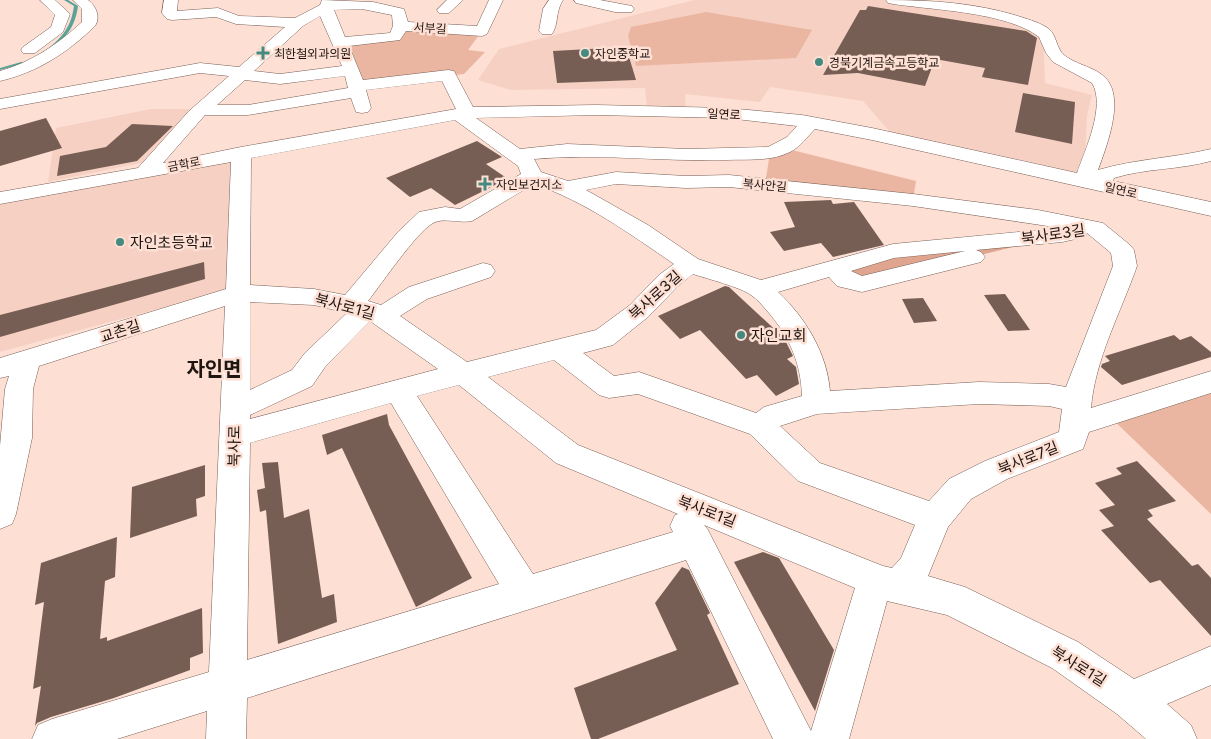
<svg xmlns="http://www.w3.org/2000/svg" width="1211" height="739" viewBox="0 0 1211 739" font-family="Inter,'Noto Sans KR',sans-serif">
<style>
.built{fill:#f6d1c3}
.green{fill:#ebb6a1}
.forest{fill:#dfa58e}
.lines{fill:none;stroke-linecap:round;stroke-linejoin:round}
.stream{fill:#59a398;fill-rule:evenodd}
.building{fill:#775e54}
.minor-casing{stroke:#785f55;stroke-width:1}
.minor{fill:#fff;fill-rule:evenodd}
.poi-dot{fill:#458a81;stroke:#fddfd4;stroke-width:2}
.labels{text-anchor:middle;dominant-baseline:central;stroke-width:5;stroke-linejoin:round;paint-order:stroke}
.far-street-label{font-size:12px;fill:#1f1511;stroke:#fddfd4}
.far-poi-label{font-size:12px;fill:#1f1511;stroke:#fddfd4;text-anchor:start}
.street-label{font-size:15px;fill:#1f1511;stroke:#fddfd4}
.poi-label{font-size:15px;fill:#1f1511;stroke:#fddfd4;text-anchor:start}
.district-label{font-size:20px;font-weight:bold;fill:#1f1511;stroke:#fddfd4}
</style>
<rect width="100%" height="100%" fill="#fddfd4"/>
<g class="built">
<polygon points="694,0 894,0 985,13 1043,32 1045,83 1092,95 1087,116 1084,181 896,139 863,101 770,87 760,102 685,94 686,112 647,111 645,88 511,90 478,80 499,49"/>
<polygon points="151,109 200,109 146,162 48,182 56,128"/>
<polygon points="241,153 238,287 0,352 0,198"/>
</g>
<g class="green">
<polygon points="706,12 812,30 796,58 636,66 628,36 631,27"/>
<polygon points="401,26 482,31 468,50 485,52 464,74 356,86 341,42 395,37"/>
<polygon points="784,148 916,181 913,200 765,184 770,153"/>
<polygon points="1211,382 1211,514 1107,414"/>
</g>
<polygon class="forest" points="1062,235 862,284 846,280 850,263"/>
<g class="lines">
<g class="stream">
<path d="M64,0H68L78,6C75,28 66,37 50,51H48V49C63,36 71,27 74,6Z"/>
<polygon points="21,62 22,62 22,64 0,70 0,68"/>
</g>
</g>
<g class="building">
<polygon points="868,6 1026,31 1037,38 1028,85 982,77 985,68 935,59 925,86 858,73 823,75 860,10 866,10"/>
<polygon points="626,47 636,80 557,83 553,51"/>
<polygon points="1023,93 1075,102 1072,144 1015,132"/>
<polygon points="46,118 62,148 0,166 0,131"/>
<polygon points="132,124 173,126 137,161 57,176 60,156 106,147"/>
<polygon points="477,141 502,157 486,164 508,179 455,205 431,188 410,197 386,178"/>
<polygon points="831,200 833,204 854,202 884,245 833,257 821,243 784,251 770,232 795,227 784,202"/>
<polygon points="204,262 205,279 0,337 0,315"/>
<polygon points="725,286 729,287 784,338 793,356 787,359 796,367 799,384 776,396 757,375 746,379 700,330 680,339 658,316"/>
<polygon points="1005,294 1030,330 1008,331 984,295"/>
<polygon points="923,298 937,321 914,323 902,299"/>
<polygon points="1174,335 1180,340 1191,336 1211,352 1211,357 1122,385 1101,367 1102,364 1110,361 1105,356"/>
<polygon points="387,414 389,425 472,578 416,607 342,448 327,455 322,435"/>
<polygon points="1137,461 1176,501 1148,510 1153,516 1147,519 1192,566 1198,564 1211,578 1211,636 1160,580 1150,583 1101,530 1114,526 1099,510 1115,505 1095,483 1122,474 1116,468"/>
<polygon points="278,462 284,518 309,509 322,598 334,594 337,622 278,644 266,510 260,512 257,490 265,488 262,463"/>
<polygon points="205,465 205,496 196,499 197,516 130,538 132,487"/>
<polygon points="117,537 115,577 105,581 100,639 107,637 107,641 202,608 203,653 190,658 190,670 114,698 51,717 37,723 35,726 41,686 33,689 44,602 35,605 41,563"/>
<polygon points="763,552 779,558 834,650 815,711 734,562"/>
<polygon points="682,567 689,570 710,613 707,615 739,684 598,739 591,739 574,688 677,650 655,603"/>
</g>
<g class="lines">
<g class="minor-casing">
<g id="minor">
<polygon points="40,0 55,0 70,14 63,32 35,53 23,53 21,50 23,47 51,27 55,15"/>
<path d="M73,0H88C96,6 101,17 95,26C67,53 38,72 0,81V71C32,62 58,44 82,22V9Z"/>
<path d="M164,0H178L177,11L218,8L239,16L295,18L320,5L322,0L373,2L404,9L408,22L477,26L489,0H503L487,34L482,36L406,31L400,40L349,46L363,80L448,70L454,71L456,75L473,107L596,105L727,108L802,115L872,128L1077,173C1085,150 1106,106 1092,83L1053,62L1046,53L1039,37C1007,12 933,10 893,4L888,3L886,0C932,0 977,3 1021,17C1030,20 1041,23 1049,29C1057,36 1056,48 1064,55C1075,64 1090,66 1101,74C1128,92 1107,145 1098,170C1135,159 1174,158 1211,149V161C1179,170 1146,168 1114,178L1113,181L1211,202V216L872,140L815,129C807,137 800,147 790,152C770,162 747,159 726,160C662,162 598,153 534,159L541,172L568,181L616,172L686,176L729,175L913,194L1038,210L1103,223L1130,245L1134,250L1137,266C1121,312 1095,359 1091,408L1211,371V393L1089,432L1083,449L1007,479L971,499L948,527L928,576L965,587L1078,642L1134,679L1211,646V685L1167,704L1191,725L1197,739H1146L1117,714L1052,668L947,615L887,601L849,739H773L686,560L247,698L246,739H206L207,711L117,739H32L38,725L52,719L209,672L225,306L39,366L33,389L32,438L16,514L12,524L0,529V446L5,389L9,376L0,378V358L226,289L231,162L0,204V192L138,168L189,111L229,76L200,73L0,109V99L200,63L239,67L285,27L236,24L216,17L172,20L167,19L162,13ZM362,9L392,15L393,26L390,33L345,37L334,10ZM320,16L342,66L280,74L254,71L303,26ZM345,76L348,88L248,105H217L245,80L280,84ZM442,81L456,109L241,147L163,163L205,115H248L351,98L356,112L362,113L368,112L371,108L366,90ZM596,115L727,118L797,126L787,137L768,147L687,149L567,144L520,149L476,118ZM455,120L518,166L521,174L460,209L445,207L419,212L398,232L345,295L314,289L250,285L251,158ZM534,184C585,201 630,234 674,264L659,275L630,305L596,330L467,362L400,316L427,299L491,277L495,271L491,265L483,263L409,287L381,305L368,301C383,282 415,234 433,223C444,217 460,224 472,221ZM616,184L686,188L729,187L913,206L1061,228L893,244L761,280L698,259L648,225L586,190ZM1087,233L1111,253L1113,266L1066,387L1049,384L979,382L830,391C827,353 805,317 778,292L829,277L837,286L862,292L981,262L985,257L981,252L976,250L1062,242L1085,237ZM965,251L862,276L851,271L894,258ZM693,274C708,279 740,287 751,295C757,299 763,306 768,312C789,336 801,363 802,396L764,407L756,413L639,372L614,376L583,353L613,345L648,317L677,287ZM250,302L314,305L347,313L305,353L292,370L250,390ZM370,321L438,369L250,419V415L312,386L325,367ZM554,360L599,395L609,398L638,394L750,434L798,481L915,525L901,558L892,568L883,566L578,445L488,377ZM459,385L556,463L678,514L675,515L670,526L673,532L533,574L417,396ZM391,403L499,584L247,660L250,443ZM979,404L1049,406L1062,409L1059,432L985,461L949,479L929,501L820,463L780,426L817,414ZM704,525L855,588L811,731L708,530Z"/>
<polygon points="447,0 463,0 449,13 439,13 437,10"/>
<path d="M549,0H563C555,12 559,24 552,34H542L539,31L543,9Z"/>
<polygon points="574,0 600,0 632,6 634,9 632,12 615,12 576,3"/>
</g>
</g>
<use href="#minor" class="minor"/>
</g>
<g class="poi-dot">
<path d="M260.5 45.5h5v5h5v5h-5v5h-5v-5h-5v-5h5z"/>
<circle cx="585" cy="53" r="5"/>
<circle cx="819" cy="62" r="5"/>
<path d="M482.5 176.5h5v5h5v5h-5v5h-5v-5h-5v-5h5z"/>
<circle cx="120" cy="242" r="5"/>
<circle cx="741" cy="335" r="5"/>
</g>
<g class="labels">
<g class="far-street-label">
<text transform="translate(430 28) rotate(4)">서부길</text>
<text transform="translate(724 114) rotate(3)">일연로</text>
<text transform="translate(184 164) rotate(-11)">금학로</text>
<text transform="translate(765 185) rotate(5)">북사안길</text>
<text transform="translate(1121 190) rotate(13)">일연로</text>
</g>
<g class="far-poi-label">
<text x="274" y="53">최한철외과의원</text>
<text x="595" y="53">자인중학교</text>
<text x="829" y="62">경북기계금속고등학교</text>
<text x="496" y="184">자인보건지소</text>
</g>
<g class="street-label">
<text transform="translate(1053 234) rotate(-8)">북사로3길</text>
<text transform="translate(655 295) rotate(-42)">북사로3길</text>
<text transform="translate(345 306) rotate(15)">북사로1길</text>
<text transform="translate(120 331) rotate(-18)">교촌길</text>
<text transform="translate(234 446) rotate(-89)">북사로</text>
<text transform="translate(1028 458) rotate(-22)">북사로7길</text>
<text transform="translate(707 511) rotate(21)">북사로1길</text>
<text transform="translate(1079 666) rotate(32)">북사로1길</text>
</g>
<g class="poi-label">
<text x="130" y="242">자인초등학교</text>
<text x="751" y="335">자인교회</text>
</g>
<g class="district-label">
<text x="214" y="369">자인면</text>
</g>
</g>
</svg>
